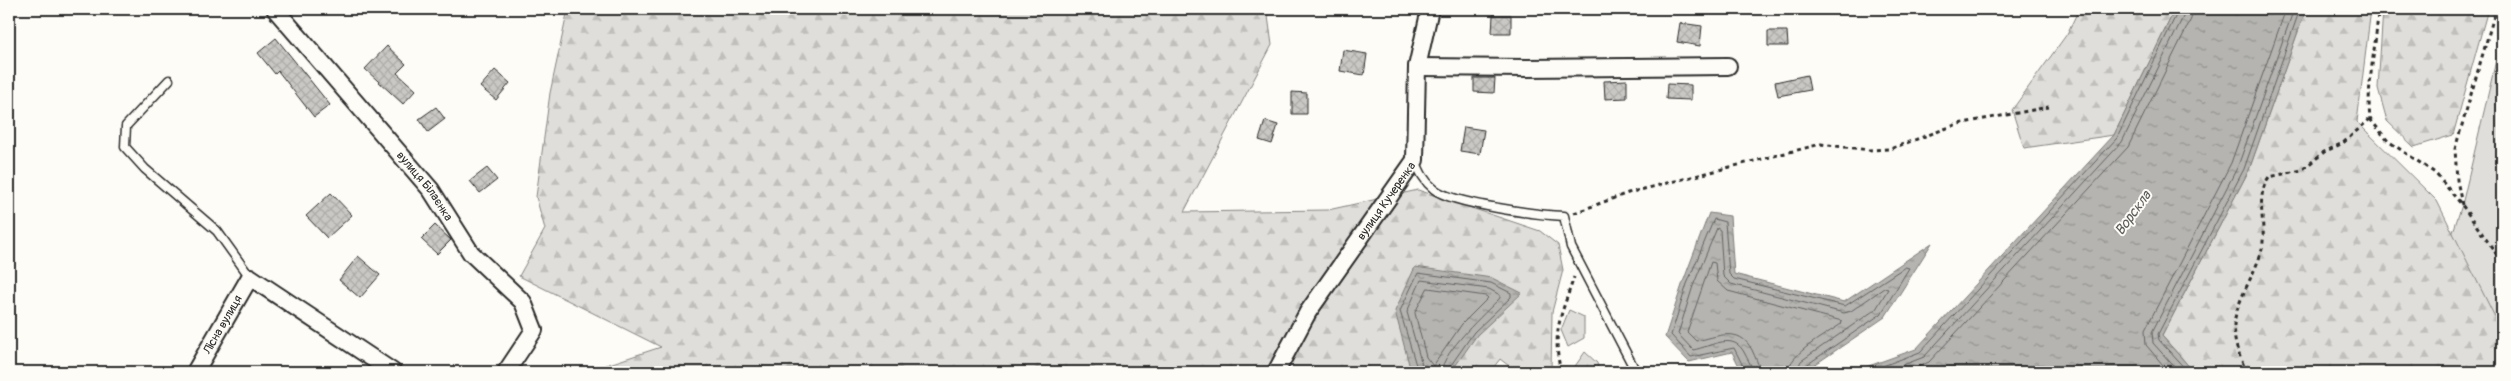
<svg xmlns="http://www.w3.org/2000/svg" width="2511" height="381" viewBox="0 0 2511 381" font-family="Pangolin,sans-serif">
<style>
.green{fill:#dfdeda;stroke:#858482}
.forest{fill:url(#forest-firs);stroke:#858482}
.water{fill:url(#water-ripples);stroke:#7e7d7b}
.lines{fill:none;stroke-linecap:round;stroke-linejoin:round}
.shore{stroke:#626261;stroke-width:1}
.building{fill:url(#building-cross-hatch);stroke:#2b2b2b}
.lane-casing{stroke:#2b2b2b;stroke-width:11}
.street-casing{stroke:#2b2b2b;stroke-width:20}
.path{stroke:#2b2b2b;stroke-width:3;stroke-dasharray:4 4;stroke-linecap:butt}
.lane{stroke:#fdfcf7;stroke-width:8}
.street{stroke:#fdfcf7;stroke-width:16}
.labels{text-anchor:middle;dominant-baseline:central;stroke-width:4;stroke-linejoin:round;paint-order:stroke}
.street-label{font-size:12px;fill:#2b2b2b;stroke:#fdfcf7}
.water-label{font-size:14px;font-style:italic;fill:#5b5b5a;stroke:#fdfcf7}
</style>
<defs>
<pattern id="forest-firs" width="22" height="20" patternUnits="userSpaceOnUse" patternTransform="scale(1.25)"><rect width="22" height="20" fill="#dfdeda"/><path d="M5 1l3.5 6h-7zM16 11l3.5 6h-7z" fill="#c0bfbb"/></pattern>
<pattern id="water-ripples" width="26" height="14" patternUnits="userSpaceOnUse" patternTransform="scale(1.25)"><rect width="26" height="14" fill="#b5b4b1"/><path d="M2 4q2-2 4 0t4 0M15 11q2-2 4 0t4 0" fill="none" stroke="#939390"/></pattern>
<pattern id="building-cross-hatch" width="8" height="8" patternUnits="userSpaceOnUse" patternTransform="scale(1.25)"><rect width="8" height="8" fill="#c9c8c4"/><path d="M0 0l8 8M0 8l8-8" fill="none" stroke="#adaca9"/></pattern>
</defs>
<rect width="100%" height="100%" fill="#fdfcf7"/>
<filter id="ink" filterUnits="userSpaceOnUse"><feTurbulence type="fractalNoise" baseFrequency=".02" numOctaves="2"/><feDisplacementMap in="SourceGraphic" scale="10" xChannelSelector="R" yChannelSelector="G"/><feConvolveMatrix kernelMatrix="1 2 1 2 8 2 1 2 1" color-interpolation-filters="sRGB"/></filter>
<g filter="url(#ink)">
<polygon class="green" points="2502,35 2502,372 2406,372 2462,205"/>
<g class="forest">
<polygon points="568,9 1267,9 1272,45 1184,212 1328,210 1418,190 1540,231 1558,245 1563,270 1552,312 1551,372 1517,372 1500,359 1490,372 585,372 661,347 519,276 545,229 536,197 550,93"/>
<polygon points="2079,9 2175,9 2114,135 2024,148 2012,110 2067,34"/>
<polygon points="2306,9 2371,9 2357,122 2437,201 2502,331 2502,372 2194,372 2162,336 2249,170"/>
<polygon points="2383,9 2488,9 2453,135 2414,147 2387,121 2378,88"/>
<polygon points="1569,310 1584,317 1584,338 1568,347 1561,330"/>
<polygon points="1585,352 1597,363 1599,372 1571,372"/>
</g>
<g class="water">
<polygon points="2175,9 2306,9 2249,170 2162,336 2194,372 1852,372 1916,349 2114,135"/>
<polygon points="1709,213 1730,216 1734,274 1844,302 1932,243 1885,317 1804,372 1742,372 1732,352 1689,362 1665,337 1683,282"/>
<polygon points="1415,267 1492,278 1522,293 1477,335 1451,372 1415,372 1410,368 1395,311"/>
</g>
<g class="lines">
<g class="shore">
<polygon points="1428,288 1486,296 1488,298 1462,324 1433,366 1426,357 1415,313"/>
<polyline points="1418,372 1400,311 1418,273 1491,283 1511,293 1511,297 1474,332 1449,368 1448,372"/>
<path d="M1424,372L1407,312L1421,280L1489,289L1500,295V298C1485,313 1443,351 1441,372"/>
<polyline points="1746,372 1734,348 1691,357 1671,335 1687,284 1714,219 1725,222 1729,274 1734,279 1845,306 1905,267 1909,268 1881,314 1805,366 1802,372"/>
<path d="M1752,372C1752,366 1748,360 1745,354C1734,331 1713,346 1693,350L1678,334L1693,286L1717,228L1720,230L1723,276L1731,284L1844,313L1851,311L1884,288L1888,289L1876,309L1801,361L1796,372"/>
<path d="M1760,372C1759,364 1755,357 1752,350C1739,325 1717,337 1696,341L1687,332L1711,262L1715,263L1717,281L1728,291L1842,321L1841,324C1826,335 1789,353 1788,372"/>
<polyline points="1867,372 1920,352 2117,138 2179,9"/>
<polyline points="1885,372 1924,357 2122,142 2184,15 2185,9"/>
<polyline points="1907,372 1929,362 2128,147 2191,19 2193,9"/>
<polyline points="2169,372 2146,345 2145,330 2231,163 2286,9"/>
<polyline points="2179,372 2153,343 2152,332 2238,166 2294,9"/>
<polyline points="2188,372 2159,340 2158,334 2244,169 2300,9"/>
</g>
</g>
<g class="building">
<polygon points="1493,15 1511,15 1511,33 1492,33"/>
<polygon points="1680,23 1702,26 1700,46 1677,42"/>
<polygon points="1768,31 1787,31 1788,46 1768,46"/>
<polygon points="276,38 330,105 314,117 278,71 275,74 258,53"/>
<polygon points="387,46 406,64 397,73 416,90 403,104 365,69"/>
<polygon points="1343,50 1367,54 1364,75 1340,71"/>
<polygon points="495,70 510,83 496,100 480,87"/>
<polygon points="1807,75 1810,90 1778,96 1775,82"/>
<polygon points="1474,78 1495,78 1494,93 1474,92"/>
<polygon points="1627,80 1627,98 1605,99 1604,81"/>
<polygon points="1667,84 1691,85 1691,100 1666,99"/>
<polygon points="1292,92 1307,93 1307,114 1292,114"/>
<polygon points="436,107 445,119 428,132 419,119"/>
<polygon points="1265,121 1278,125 1272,144 1259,140"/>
<polygon points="1464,127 1484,130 1480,154 1460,151"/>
<polygon points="487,168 497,180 480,193 470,181"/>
<polygon points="331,193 352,215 327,238 306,216"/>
<polygon points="435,225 451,240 437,254 421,239"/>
<polygon points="358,256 380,275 360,298 339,280"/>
</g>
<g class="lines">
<g class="lane-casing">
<g id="lane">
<polyline points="169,80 126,126 125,147 145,169 217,231 250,277"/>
<path d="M1415,160C1420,172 1424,181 1434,189C1452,204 1539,215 1564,216L1571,247L1636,372"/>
</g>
</g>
<g class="street-casing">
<g id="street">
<path id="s1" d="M275,9L431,190L471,253L523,302L534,330L506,372"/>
<polyline points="1417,67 1528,68 1728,66"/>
<path id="s2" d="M195,372L250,277L393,372"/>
<path id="s3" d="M1276,372L1308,312L1415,160L1417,67L1430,9"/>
</g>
</g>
<g class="path">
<polyline points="2370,119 2388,141 2435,173 2462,205 2502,262"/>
<polyline points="2462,205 2457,180 2455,149 2496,9"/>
<polyline points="1574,213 1628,193 1821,144 1869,150 1890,149 1958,124 2049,107"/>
<path d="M1561,372C1551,331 1562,314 1574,277"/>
<path d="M2247,372C2240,358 2234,345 2234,328C2233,306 2257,271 2262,249C2267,225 2254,198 2269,177L2302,170L2324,152L2343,143L2370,119C2366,82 2377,46 2378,9"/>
</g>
<use href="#lane" class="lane"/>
<use href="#street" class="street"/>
</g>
</g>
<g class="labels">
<g class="street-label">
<text stroke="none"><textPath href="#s1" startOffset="232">вулиця Білаєнка</textPath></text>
<text stroke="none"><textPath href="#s3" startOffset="204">вулиця Кучеренка</textPath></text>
<text stroke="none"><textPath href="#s2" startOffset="55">Лісна вулиця</textPath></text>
</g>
<g class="water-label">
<text transform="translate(2133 213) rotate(-54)">Ворскла</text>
</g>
</g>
<rect width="2511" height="381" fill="none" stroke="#fdfcf7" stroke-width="30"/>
<rect x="15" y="15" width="2481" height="351" fill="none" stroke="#2b2b2b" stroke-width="2" filter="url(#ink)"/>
</svg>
